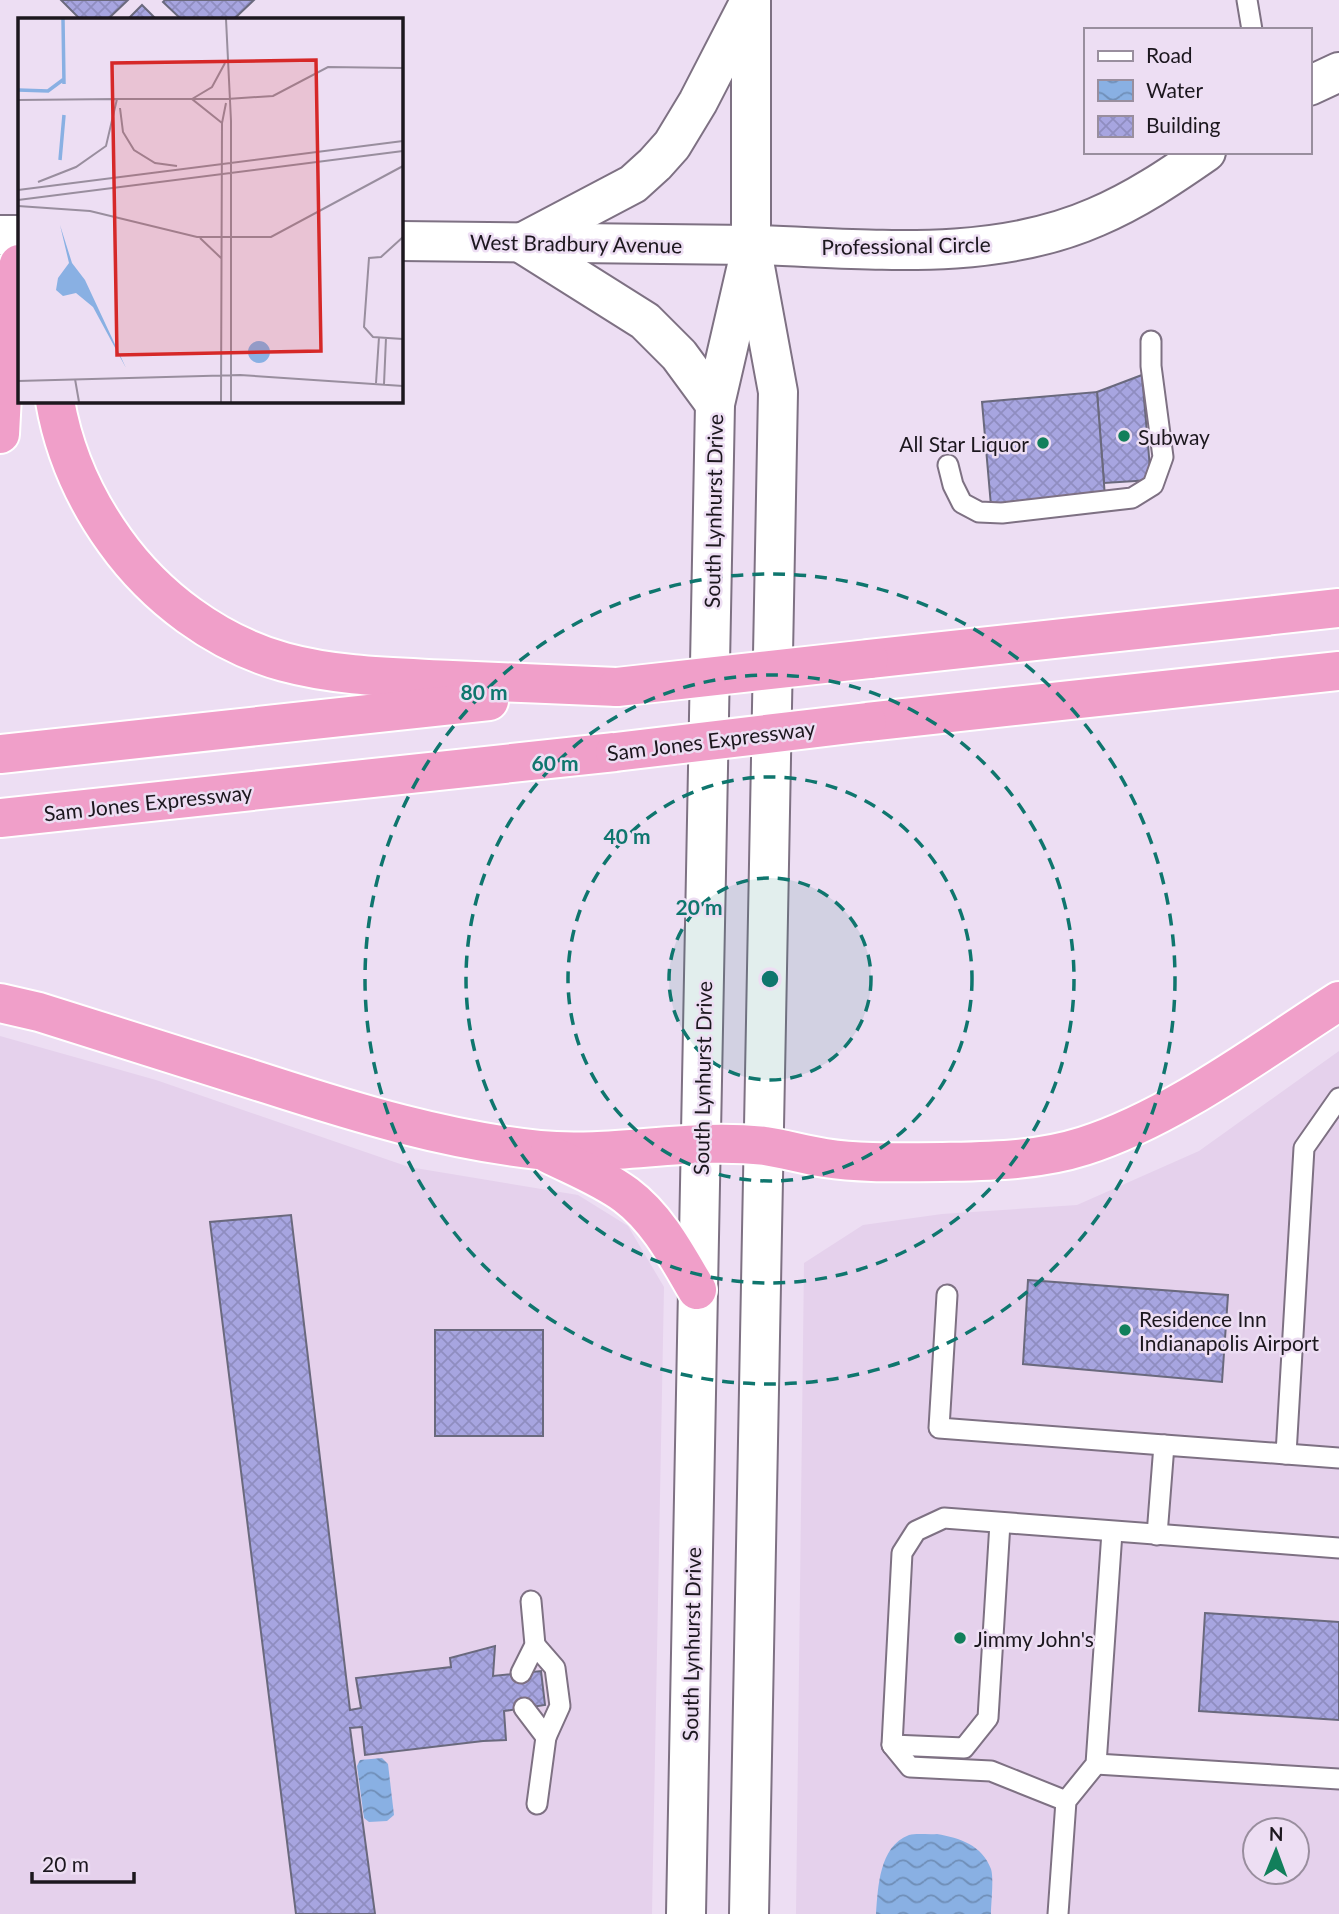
<svg xmlns="http://www.w3.org/2000/svg" width="1339" height="1914" viewBox="0 0 1339 1914" font-family="Lato,sans-serif">
<style>
.built{fill:#e5d1ec;fill-rule:evenodd}
.water{fill:url(#water-waves)}
.building{fill:url(#building-cross-hatch);stroke:#6a697d;stroke-width:2}
.lines{fill:none;stroke-linecap:round;stroke-linejoin:round}
.service-casing{stroke:#7e7183;stroke-width:23}
.minor-casing{stroke:#7e7183;stroke-width:42}
.tertiary-casing{stroke:#7e7183;stroke-width:42}
.secondary-casing{stroke:#7e7183;stroke-width:42}
.motorway-casing{stroke:#fff;stroke-width:42}
.service{stroke:#fff;stroke-width:19}
.minor{stroke:#fff;stroke-width:38}
.tertiary{stroke:#fff;stroke-width:38}
.secondary{stroke:#fff;stroke-width:38}
.motorway{stroke:#f09fc9;stroke-width:38}
.motorway-bridge-casing{stroke:#fff;stroke-width:42;stroke-linecap:butt}
.motorway-bridge{stroke:#f09fc9;stroke-width:38}
.ring{fill:none;stroke:#0f766e;stroke-width:3.5;stroke-dasharray:12 9}
.poi-dot{fill:#117f5b;stroke:#eddef3;stroke-width:2.5}
.labels{text-anchor:middle;dominant-baseline:central;stroke-width:5;stroke-linejoin:round;paint-order:stroke}
.street-label{font-size:21px;fill:#1c171e;stroke:#eddef3}
.poi-label{font-size:21px;fill:#1c171e;stroke:#eddef3;text-anchor:start}
.inset-river{fill:none;stroke:#89b0e3;stroke-width:3.5}
.inset-road{fill:none;stroke:#998e9e;stroke-width:2}
.view{fill:#d62828;fill-opacity:0.15;stroke:#d62828;stroke-width:3.5}
.inset-edge{fill:none;stroke:#1c171e;stroke-width:3.5}
.centre{fill:#0f766e;stroke:#eddef3;stroke-width:3.5}
.ring-label{font-size:21px;text-anchor:middle;font-weight:bold;fill:#0f766e;stroke:#eddef3;stroke-width:5;stroke-linejoin:round;paint-order:stroke}
</style>
<defs>
<pattern id="water-waves" width="16" height="10" patternUnits="userSpaceOnUse" patternTransform="scale(1.75)"><rect width="16" height="10" fill="#89b0e3"/><path d="M0 5q4-4 8 0t8 0" fill="none" stroke="#6f8eb7"/></pattern>
<pattern id="building-cross-hatch" width="8" height="8" patternUnits="userSpaceOnUse" patternTransform="scale(1.75)"><rect width="8" height="8" fill="#a7a5e0"/><path d="M0 0l8 8M0 8l8-8" fill="none" stroke="#8f8dc0"/></pattern>
</defs>
<rect width="100%" height="100%" fill="#eddef3"/>
<g class="built">
<polygon points="0,1036 156,1080 409,1167 578,1195 628,1226 664,1287 652,1914 0,1914"/>
<path d="M1339,1051V1914H796L804,1263L863,1225L942,1214L1077,1205L1199,1151ZM1255,1830H1297V1872H1255Z"/>
</g>
<g class="water">
<polygon points="382,1758 388,1764 394,1815 387,1821 369,1822 364,1818 357,1766 360,1760"/>
<path d="M937,1834C960,1838 982,1845 991,1869C994,1879 991,1903 991,1914H876C878,1888 879,1846 909,1835C917,1833 929,1835 937,1834Z"/>
</g>
<g class="building">
<polygon points="61,0 128,0 108,19 80,19"/>
<polygon points="165,0 254,0 234,19 181,19 163,2"/>
<polygon points="142,5 156,19 128,19"/>
<polygon points="1142,375 1151,480 1104,483 1097,392"/>
<polygon points="1097,392 1105,497 991,506 982,402"/>
<polygon points="291,1215 350,1710 361,1708 356,1678 451,1667 450,1658 495,1646 493,1676 541,1671 545,1705 504,1711 506,1740 483,1741 365,1755 362,1727 350,1728 375,1914 296,1914 210,1222"/>
<polygon points="1028,1280 1228,1295 1222,1382 1023,1364"/>
<rect x="435" y="1330" width="108" height="106"/>
<polygon points="1205,1613 1339,1622 1339,1720 1199,1711"/>
</g>
<g class="lines">
<g class="service-casing">
<g id="service">
<polyline points="1247,0 1252,30"/>
<polyline points="948,465 953,485 962,503 979,512 1002,513 1132,498 1153,485 1163,457 1151,366 1151,341"/>
<polyline points="947,1295 939,1428 1164,1445"/>
<polyline points="1286,1454 1339,1458"/>
<polyline points="1157,1535 1164,1445 1286,1454 1304,1148 1339,1098"/>
<polyline points="535,1645 555,1668 560,1706 546,1737"/>
<polyline points="521,1673 535,1645 531,1601"/>
<polyline points="524,1708 546,1737 537,1804"/>
<polyline points="892,1745 964,1748 988,1718 1000,1523"/>
<polyline points="1096,1764 1339,1779"/>
<polyline points="1066,1801 991,1771 910,1767 892,1745 902,1553 916,1531 944,1518 1339,1548"/>
<polyline points="1058,1914 1066,1801 1096,1764 1112,1532"/>
</g>
</g>
<g class="minor-casing">
<g id="minor">
<polyline points="1309,86 1339,72"/>
<path d="M751,245C865,248 989,264 1096,217C1136,200 1170,177 1206,152"/>
</g>
</g>
<g class="tertiary-casing">
<polyline id="tertiary" points="0,235 19,235"/>
</g>
<g class="secondary-casing">
<g id="secondary">
<polyline points="401,241 751,245"/>
<polyline points="715,404 679,355 645,321 521,243 633,184 655,164 672,145 698,102 748,5"/>
<polyline points="686,1914 715,404 748,261"/>
<polyline points="749,1914 778,392 751,245 751,0"/>
</g>
</g>
<g class="motorway-casing">
<g id="motorway">
<path d="M55,401C64,453 84,498 115,541C155,597 216,643 284,662C339,677 396,677 452,680C507,682 562,685 617,687"/>
<polyline points="0,434 7,297 19,264"/>
<polyline points="869,659 1339,608"/>
<polyline points="867,722 1339,671"/>
<polyline points="0,754 489,701"/>
<polyline points="0,818 615,752"/>
<path d="M0,1003L39,1012C115,1036 191,1060 267,1084C357,1113 445,1140 539,1150C614,1157 690,1137 765,1146C785,1149 805,1155 825,1158C864,1164 903,1162 942,1162C990,1161 1037,1161 1084,1146C1172,1118 1261,1051 1339,1001"/>
<path d="M549,1154C575,1167 603,1178 626,1195C658,1219 677,1256 697,1290"/>
</g>
</g>
<use href="#service" class="service"/>
<use href="#minor" class="minor"/>
<use href="#tertiary" class="tertiary"/>
<use href="#secondary" class="secondary"/>
<use href="#motorway" class="motorway"/>
<g class="motorway-bridge-casing">
<g id="motorway-bridge">
<polyline points="617,687 869,659"/>
<polyline points="615,752 867,722"/>
</g>
</g>
<use href="#motorway-bridge" class="motorway-bridge"/>
</g>
<circle cx="770" cy="979" r="101" fill="#0f766e" fill-opacity=".12"/>
<g class="ring">
<circle cx="770" cy="979" r="101"/>
<circle cx="770" cy="979" r="202"/>
<circle cx="770" cy="979" r="304"/>
<circle cx="770" cy="979" r="405"/>
</g>
<g class="poi-dot">
<circle cx="1124" cy="436" r="7"/>
<circle cx="1043" cy="443" r="7"/>
<circle cx="1125" cy="1330" r="7"/>
<circle cx="960" cy="1638" r="7"/>
</g>
<g class="labels">
<g class="street-label">
<text transform="translate(576 243) rotate(1)">West Bradbury Avenue</text>
<text transform="translate(906 245) rotate(-1)">Professional Circle</text>
<text transform="translate(713 511) rotate(-89)">South Lynhurst Drive</text>
<text transform="translate(711 740) rotate(-7)">Sam Jones Expressway</text>
<text transform="translate(148 802) rotate(-6)">Sam Jones Expressway</text>
<text transform="translate(702 1078) rotate(-89)">South Lynhurst Drive</text>
<text transform="translate(691 1644) rotate(-89)">South Lynhurst Drive</text>
</g>
<g class="poi-label">
<text x="1138" y="436">Subway</text>
<text x="1029" y="443" text-anchor="end">All Star Liquor</text>
<text x="1139" y="1318">Residence Inn<tspan x="1139" dy="24">Indianapolis Airport</tspan></text>
<text x="974" y="1638">Jimmy John's</text>
</g>
</g>
<g transform="translate(18 18)">
<rect width="385" height="385" fill="#eddef3"/>
<path d="M42,207L54,245L67,262L108,350L75,289L58,275L45,278L38,272L40,260L51,245ZM230 334a11 11 0 1 1 22 0a11 11 0 1 1-22 0Z" fill="#89b0e3"/>
<path class="inset-river" d="M45,1L46,66M0,72L30,73L46,61M42,142L46,97"/>
<path class="inset-road" d="M208,1L213,103V384M99,81H209M209,81L255,78L310,49L385,50M0,82L99,81M102,90L105,114L116,132L137,145L159,148M204,105L174,81L194,69L207,45M20,164L58,149L88,128L99,81M0,172L385,123M0,182L385,133M0,188L72,193L179,219H253L385,148M385,219L363,239L351,240L346,309L355,319L385,321M182,220L203,240M57,361L61,384M0,363L222,357L385,368M358,365L361,319M366,366L368,320M203,384L204,105L208,85"/>
<path class="view" d="M298,42L303,333L99,337L94,45Z"/>
<rect width="385" height="385" class="inset-edge"/>
</g>
<circle cx="770" cy="979" r="10" class="centre"/>
<g class="ring-label">
<text x="484" y="700">80 m</text>
<text x="555" y="771">60 m</text>
<text x="627" y="844">40 m</text>
<text x="699" y="915">20 m</text>
</g>
<rect x="1084" y="28" width="228" height="126" fill="#eddef3" stroke="#998e9e" stroke-width="2"/>
<rect x="1098" y="51" width="35" height="10" fill="#ffffff" stroke="#998e9e" stroke-width="2"/>
<text x="1146" y="63" font-size="21" fill="#1c171e">Road</text>
<rect x="1098" y="80" width="35" height="21" fill="url(#water-waves)" stroke="#998e9e" stroke-width="2"/>
<text x="1146" y="98" font-size="21" fill="#1c171e">Water</text>
<rect x="1098" y="116" width="35" height="21" fill="url(#building-cross-hatch)" stroke="#998e9e" stroke-width="2"/>
<text x="1146" y="133" font-size="21" fill="#1c171e">Building</text>
<g transform="translate(1276 1851) rotate(1)"><circle r="33" fill="#eddef3" stroke="#998e9e" stroke-width="2"/>
<path d="M0-5L12 26L0 18L-12 26Z" fill="#117f5b"/>
<text y="-10" font-size="19" font-weight="bold" text-anchor="middle" fill="#1c171e">N</text>
</g>
<path d="M32 1872v10h102v-10" fill="none" stroke="#1c171e" stroke-width="3.5"/>
<text x="42" y="1872" font-size="21" fill="#1c171e" stroke="#eddef3" stroke-width="5" paint-order="stroke">20 m</text>
</svg>
